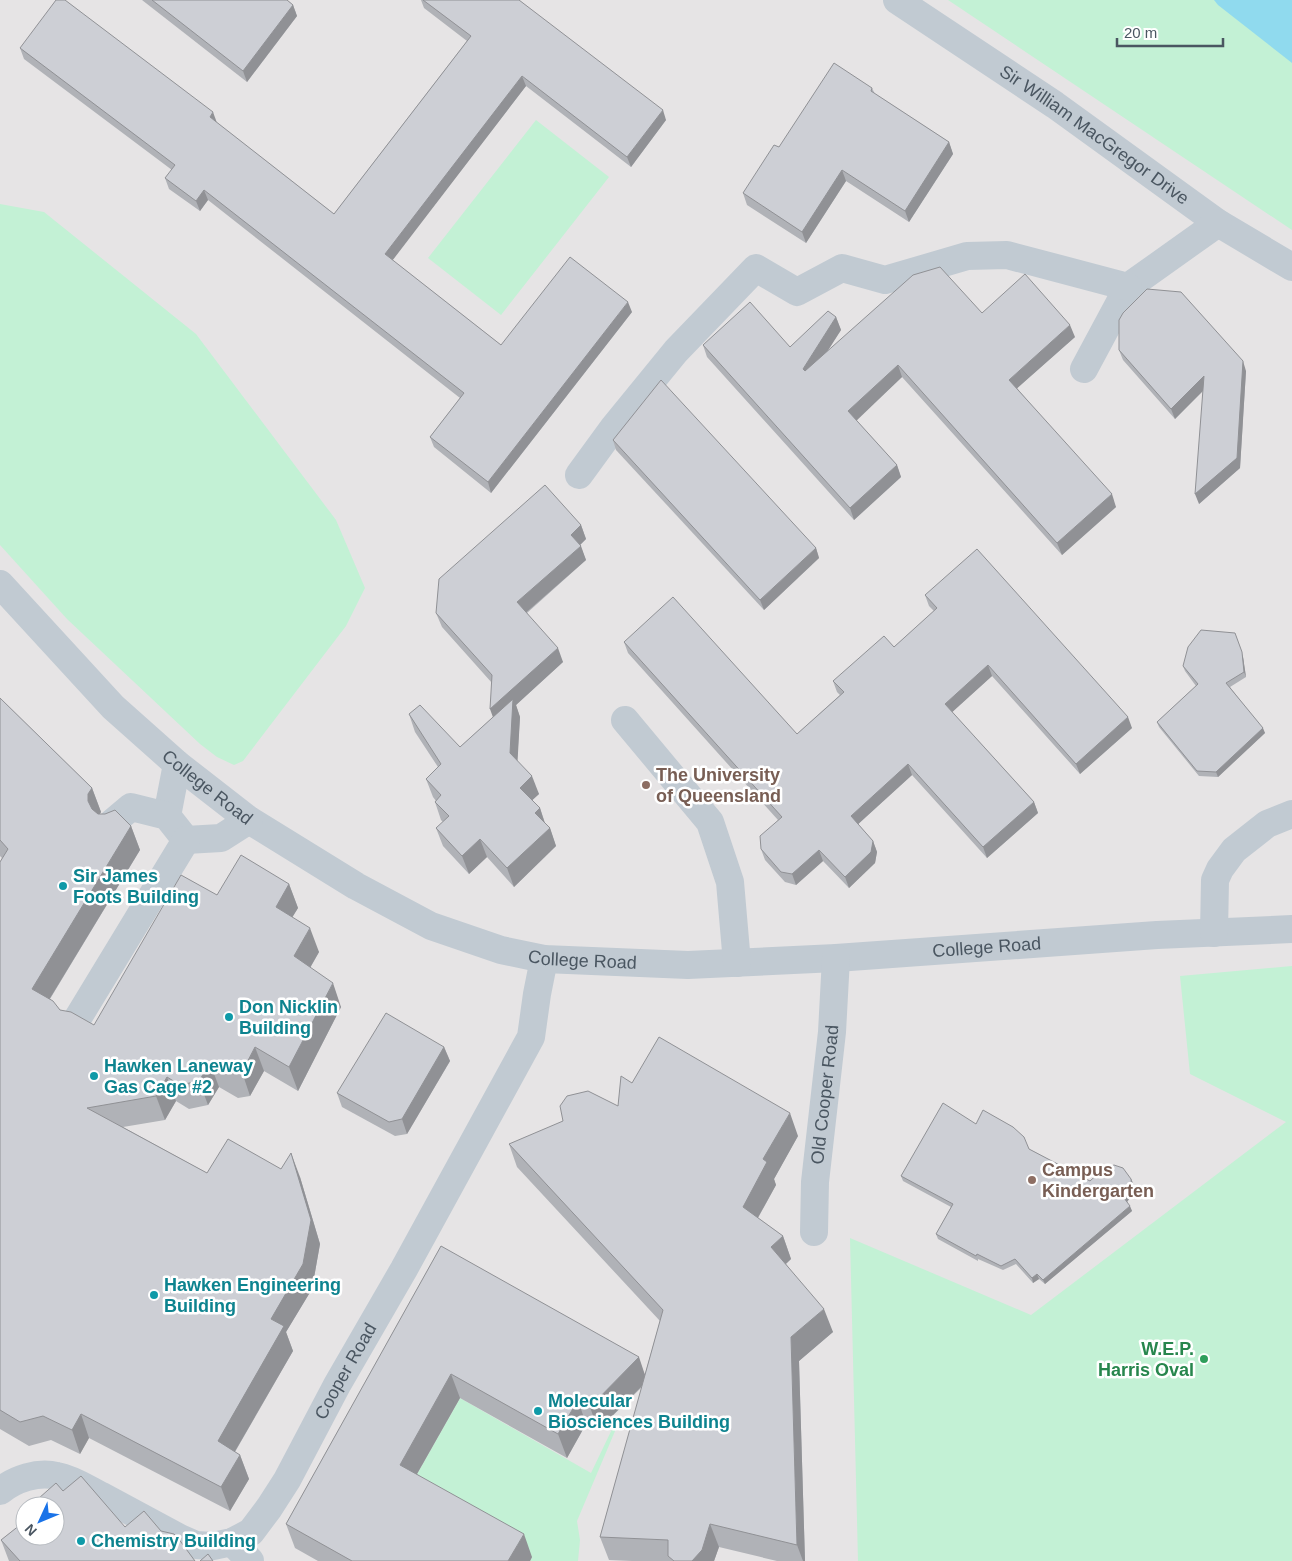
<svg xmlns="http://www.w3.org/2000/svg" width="1292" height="1561" viewBox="0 0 1292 1561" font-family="Arial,sans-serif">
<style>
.education{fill:#e6e4e5;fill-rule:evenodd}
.green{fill:#c3f1d5}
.water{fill:#90daee}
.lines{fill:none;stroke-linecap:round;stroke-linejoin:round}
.minor{stroke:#c1cad2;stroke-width:28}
.wall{fill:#b0b2b7}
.shaded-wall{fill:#909195}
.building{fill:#cdcfd5;stroke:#909195}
.education-dot{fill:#8d6e63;stroke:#fff;stroke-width:2}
.culture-dot{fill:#0f9aa8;stroke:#fff;stroke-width:2}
.leisure-dot{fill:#2e9e5b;stroke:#fff;stroke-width:2}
.labels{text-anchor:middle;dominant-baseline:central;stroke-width:5;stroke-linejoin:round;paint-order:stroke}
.street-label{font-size:18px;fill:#4a5661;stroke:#fff}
.education-label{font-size:18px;font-weight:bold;fill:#785e54;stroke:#fff;text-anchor:start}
.culture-label{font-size:18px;font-weight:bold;fill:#0d838f;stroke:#fff;text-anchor:start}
.leisure-label{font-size:18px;font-weight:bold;fill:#27864d;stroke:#fff;text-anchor:end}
</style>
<rect width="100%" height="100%" fill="#f5f3f3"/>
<path class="education" d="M0,0H1214L1292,63V1561H0ZM25,1506H55V1536H25Z"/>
<g class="green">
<polygon points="948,0 1270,0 1292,16 1292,230"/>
<polygon points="536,120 609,177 501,315 428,258"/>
<polygon points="0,204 44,212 196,334 336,520 365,588 346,626 243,761 234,765 217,757 200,744 67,619 0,545"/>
<polygon points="1292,966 1292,1561 858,1561 850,1238 1031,1315 1286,1122 1190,1074 1180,976"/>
<polygon points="460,1398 591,1473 615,1423 618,1424 577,1521 580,1540 578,1561 530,1561 532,1557 409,1488"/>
</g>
<polygon class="water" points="1214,0 1292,0 1292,63 1218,5"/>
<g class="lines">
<g class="minor">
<path id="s1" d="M897,0L1055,105L1218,223L1292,267"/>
<polyline points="1084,369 1128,287 1218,223"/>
<polyline points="579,475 614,427 676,351 756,268 797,292 842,268 885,280 967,256 1007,255 1128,287"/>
<path id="s2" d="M0,584L113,707L177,764L249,820L356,886L431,926L501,950L544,959L688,965L836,958L1157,935L1292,929"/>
<polyline points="625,720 710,822 730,882 737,963"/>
<polyline points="167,816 177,764"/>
<polyline points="112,823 131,807 167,816 186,840 221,838 249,820"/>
<polyline points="1214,933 1215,880 1220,869 1234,850 1267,824 1292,814"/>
<polyline points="76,1021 186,840"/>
<path id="s3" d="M814,1232L815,1182L832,1032L836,958"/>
<path id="s4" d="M0,1491C15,1479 38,1471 57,1476C73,1479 88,1489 102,1496C128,1510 154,1524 180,1538L196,1545L213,1546L232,1542L251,1532L269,1508L287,1480L337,1385L404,1269L531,1037L537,994L544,959"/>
<polyline points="232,1542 250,1561"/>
</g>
</g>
<g class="wall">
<polygon points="142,0 287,0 293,5 297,16 247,82"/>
<polygon points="421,0 519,0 666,120 631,167 526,86 392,260 501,345 632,312 491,493 434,447 430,437 460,398 208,200 200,211 169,189 165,178 172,170 24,59 20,48 217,123 334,214 467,41 424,8"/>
<polygon points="872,88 875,94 949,142 953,154 909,222 846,181 806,243 747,205 743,193 779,147"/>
<polygon points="982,313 1075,337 1017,388 1116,507 1062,555 902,377 856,420 897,465 901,477 854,520 707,357 703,345 790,347 836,317 841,330 827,351"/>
<polygon points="1119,350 1246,371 1240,468 1199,504 1203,390 1175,419 1123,360"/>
<polygon points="613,440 816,548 819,558 764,610 616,450"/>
<polygon points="581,525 586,539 580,545 586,560 527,613 563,662 516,705 520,717 517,761 539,794 532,800 540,808 545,823 550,828 556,846 514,887 487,857 469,874 443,846 436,828 443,822 441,820 435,802 436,801 433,797 426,779 438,767 415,732 409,714 460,747 493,717 492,683 442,627 436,613"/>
<polygon points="925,595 1132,728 1080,774 992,676 952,712 1034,802 1038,813 987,858 912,775 858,824 873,841 877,852 875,863 849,888 823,861 796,885 785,882 765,860 761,849 778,820 628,653 624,642 797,734 840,695 837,692 833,681 894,647 934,611 929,606"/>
<polygon points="1243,657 1246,677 1230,687 1265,733 1218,777 1199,776 1159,727 1157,722 1196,686 1185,671 1183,666"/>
<polygon points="0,698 92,788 101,812 100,814 131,826 140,850 50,999 60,1010 94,1025 217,895 289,884 298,908 292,917 319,952 310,968 341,1007 298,1091 264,1071 250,1096 238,1098 219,1087 208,1105 189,1109 176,1101 165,1120 123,1127 207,1173 281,1169 300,1177 320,1244 312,1289 286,1332 293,1351 235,1452 240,1455 249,1479 230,1511 89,1438 80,1454 51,1440 29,1446 0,1429 0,862 2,858 0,856"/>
<polygon points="444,1047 450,1061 407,1134 395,1136 342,1107 337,1093"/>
<polygon points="632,1083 798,1136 774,1179 776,1185 758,1218 783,1236 791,1259 786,1264 833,1332 799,1361 805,1561 777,1561 719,1547 714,1561 632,1561 609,1560 600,1537 642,1387 598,1430 586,1424 567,1458 460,1398 417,1474 532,1557 530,1561 318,1561 295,1548 286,1524 441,1246 645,1374 660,1321 517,1167 509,1144 618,1106"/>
<polygon points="976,1124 1029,1149 1090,1181 1131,1179 1133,1183 1134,1193 1127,1202 1132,1211 1045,1284 1039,1279 1033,1283 1016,1264 1003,1270 978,1259 978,1261 938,1239 936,1234 951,1207 903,1181 901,1176"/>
<polygon points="63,1491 125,1527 161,1531 195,1561 9,1561 1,1540"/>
</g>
<g class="shaded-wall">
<polygon points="293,5 297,16 247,82 243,71"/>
<polygon points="522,76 526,86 389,265 385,254"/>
<polygon points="663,110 666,120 631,167 627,157"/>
<polygon points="213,112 217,123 210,117"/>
<polygon points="949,142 953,154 909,222 905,211"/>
<polygon points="842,170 846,181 806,243 802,232"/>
<polygon points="204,190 208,200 200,211 196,201"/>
<polygon points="628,302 632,312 491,493 488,482"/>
<polygon points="836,317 841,330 808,382 803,369"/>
<polygon points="1070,325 1075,337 1013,392 1009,380"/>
<polygon points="1243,361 1246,371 1240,468 1199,504 1195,494"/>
<polygon points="898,365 902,377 853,424 848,411"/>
<polygon points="1204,376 1208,386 1175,419 1171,409"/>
<polygon points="897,465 901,477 854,520 850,508"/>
<polygon points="1112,494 1116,507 1062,555 1057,543"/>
<polygon points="581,525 586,539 576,549 571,535"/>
<polygon points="581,546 586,560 522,616 517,602"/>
<polygon points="816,548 819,558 764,610 760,600"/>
<polygon points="1235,633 1243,657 1246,677 1244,672"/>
<polygon points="558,648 563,662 516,705 520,717 517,771 495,723 490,709"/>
<polygon points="988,665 992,676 949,715 945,704"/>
<polygon points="1128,717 1132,728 1080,774 1076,764"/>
<polygon points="1263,728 1265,733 1218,777 1216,772"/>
<polygon points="908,764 912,775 855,827 851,816"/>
<polygon points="532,776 539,794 526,806 520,788"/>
<polygon points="92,788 101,812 97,818 97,825 88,801 88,794"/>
<polygon points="1034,802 1038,813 987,858 983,847"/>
<polygon points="540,808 546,827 535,813"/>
<polygon points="131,826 140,850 41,1013 32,989"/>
<polygon points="550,828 556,846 514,887 507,868"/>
<polygon points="480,839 487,857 469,874 462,856"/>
<polygon points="873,841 877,852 875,863 849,888 845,877"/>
<polygon points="819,850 823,861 796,885 792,874"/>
<polygon points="289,884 298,908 284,931 276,907"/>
<polygon points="310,928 319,952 303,980 294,956"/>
<polygon points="333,983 341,1007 298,1091 289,1067"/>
<polygon points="255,1047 264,1071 250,1096 242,1072"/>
<polygon points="444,1047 450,1061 407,1134 402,1119"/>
<polygon points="210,1063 219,1087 208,1105 199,1081"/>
<polygon points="167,1077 176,1101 165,1120 156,1096"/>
<polygon points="790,1113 798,1136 774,1179 776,1185 751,1230 743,1207 763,1159"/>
<polygon points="291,1153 300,1177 320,1244 312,1289 286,1332 293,1351 227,1465 218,1441 271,1319"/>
<polygon points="1131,1179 1133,1183 1134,1193 1126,1203 1124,1198"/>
<polygon points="1130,1206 1132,1211 1045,1284 1043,1280"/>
<polygon points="783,1236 791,1259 779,1270 771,1247"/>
<polygon points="1037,1274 1039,1279 1033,1283 1032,1278"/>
<polygon points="824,1309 833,1332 799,1361 805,1561 803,1561 797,1545 791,1337"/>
<polygon points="639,1357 647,1381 598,1430 590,1407"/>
<polygon points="451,1374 460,1398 409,1488 400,1465"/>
<polygon points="578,1400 586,1424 567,1458 558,1434"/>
<polygon points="81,1414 89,1438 80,1454 72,1430"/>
<polygon points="240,1455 249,1479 230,1511 221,1487"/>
<polygon points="710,1524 719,1547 714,1561 692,1561"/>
<polygon points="524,1534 532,1557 530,1561 508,1561"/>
</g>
<g class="building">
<polygon points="56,0 65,0 213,112 210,117 334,214 471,36 423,0 519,0 663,110 627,157 522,76 385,254 501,345 570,257 628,302 488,482 430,437 464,393 204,190 196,201 165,178 175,165 20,48"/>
<polygon points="152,0 287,0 293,5 243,71"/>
<polygon points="834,63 872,88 871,91 949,142 905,211 842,170 802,232 743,193 774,145 779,147"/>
<polygon points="940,267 982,313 1025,274 1070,325 1009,380 1112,494 1057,543 898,365 848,411 897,465 850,508 703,345 750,302 790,347 828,311 836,317 803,369 805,371 913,275"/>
<polygon points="1147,289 1181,292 1243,361 1237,458 1195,494 1204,376 1171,409 1119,350 1119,320 1123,313"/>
<polygon points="661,380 816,548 760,600 613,440"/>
<polygon points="545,485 581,525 571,535 581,546 517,602 558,648 490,709 492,675 436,613 439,579"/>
<polygon points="977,549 1128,717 1076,764 988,665 945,704 1034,802 983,847 908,764 851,816 873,841 871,852 845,877 819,850 792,874 781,872 761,849 760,836 782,817 624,642 673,597 797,734 844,692 833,681 884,636 894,647 937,608 925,595"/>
<polygon points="1201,630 1235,633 1242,652 1244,672 1226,683 1263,728 1216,772 1197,771 1157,722 1198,684 1183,666 1188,647"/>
<polygon points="0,698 92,788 88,794 88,801 92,809 98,814 105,814 115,810 131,826 32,989 53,1001 60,1010 71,1012 94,1025 181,875 217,895 241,855 289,884 276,907 310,928 294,956 333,983 289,1067 255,1047 242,1072 229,1074 210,1063 199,1081 180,1085 167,1077 156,1096 87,1108 207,1173 228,1139 281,1169 291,1153 311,1220 303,1264 271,1319 284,1326 218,1441 240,1455 221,1487 81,1414 72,1430 43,1416 20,1422 0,1410 0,862 8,849 0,840"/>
<polygon points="513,699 510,753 532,776 520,788 540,808 535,813 550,828 507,868 480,839 462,856 436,828 449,816 435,802 441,795 426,779 441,764 409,714 420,705 460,747"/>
<polygon points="386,1013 444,1047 402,1119 389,1122 337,1093"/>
<polygon points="659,1037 790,1113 763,1159 767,1162 743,1207 783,1236 771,1247 824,1309 791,1337 797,1545 710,1524 702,1550 692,1561 674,1561 668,1556 668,1540 600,1537 663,1310 509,1144 563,1121 560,1106 567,1096 588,1091 618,1106 621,1076 632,1083"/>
<polygon points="943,1103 976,1124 983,1110 1013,1127 1024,1137 1029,1149 1090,1181 1103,1169 1114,1165 1123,1168 1131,1179 1132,1188 1124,1198 1130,1206 1043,1280 1037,1274 1032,1278 1015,1259 1001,1266 977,1254 976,1256 936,1234 953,1204 901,1176"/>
<polygon points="441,1246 639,1357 590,1407 578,1400 558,1434 451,1374 400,1465 524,1534 508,1561 352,1561 286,1524"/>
<polygon points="81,1476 125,1527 144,1511 161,1531 174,1534 178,1538 195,1561 20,1561 1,1540 25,1521 25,1536 55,1536 55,1506 30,1506 56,1483 63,1491"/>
<polygon points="208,1554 213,1561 200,1561"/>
</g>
<g class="education-dot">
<circle cx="646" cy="785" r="5"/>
<circle cx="1032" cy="1180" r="5"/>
</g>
<g class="culture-dot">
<circle cx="63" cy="886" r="5"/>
<circle cx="229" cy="1017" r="5"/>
<circle cx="94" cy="1076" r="5"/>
<circle cx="154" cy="1295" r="5"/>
<circle cx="538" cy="1411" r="5"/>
<circle cx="81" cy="1541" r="5"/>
</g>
<circle class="leisure-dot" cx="1204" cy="1359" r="5"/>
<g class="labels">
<g class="street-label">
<text stroke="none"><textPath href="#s1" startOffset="239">Sir William MacGregor Drive</textPath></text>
<text stroke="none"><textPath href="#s2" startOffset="291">College Road</textPath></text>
<text stroke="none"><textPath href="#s2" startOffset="1116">College Road</textPath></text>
<text stroke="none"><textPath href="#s2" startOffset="711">College Road</textPath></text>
<text stroke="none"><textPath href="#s3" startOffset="138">Old Cooper Road</textPath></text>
<text stroke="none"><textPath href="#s4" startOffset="461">Cooper Road</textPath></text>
</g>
<g class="education-label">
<text x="656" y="775">The University<tspan x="656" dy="21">of Queensland</tspan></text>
<text x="1042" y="1170">Campus<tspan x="1042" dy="21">Kindergarten</tspan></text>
</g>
<g class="culture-label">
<text x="73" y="876">Sir James<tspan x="73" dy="21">Foots Building</tspan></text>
<text x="239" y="1007">Don Nicklin<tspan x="239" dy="21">Building</tspan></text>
<text x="104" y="1066">Hawken Laneway<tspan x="104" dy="21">Gas Cage #2</tspan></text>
<text x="164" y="1285">Hawken Engineering<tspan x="164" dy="21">Building</tspan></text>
<text x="548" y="1401">Molecular<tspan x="548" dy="21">Biosciences Building</tspan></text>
<text x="91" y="1541">Chemistry Building</text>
</g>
<g class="leisure-label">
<text x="1194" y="1349">W.E.P.<tspan x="1194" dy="21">Harris Oval</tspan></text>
</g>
</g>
<g transform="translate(40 1521) rotate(226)"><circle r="24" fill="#ffffff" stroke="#b7bbc0"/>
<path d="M0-4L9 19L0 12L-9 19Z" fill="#1a73e8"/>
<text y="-8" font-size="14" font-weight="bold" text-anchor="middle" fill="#4a5661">N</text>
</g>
<path d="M1117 38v8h106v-8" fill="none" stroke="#4a5661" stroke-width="2.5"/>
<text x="1124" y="38" font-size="15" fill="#4a5661" stroke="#ffffff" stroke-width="4" paint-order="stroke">20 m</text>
</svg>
